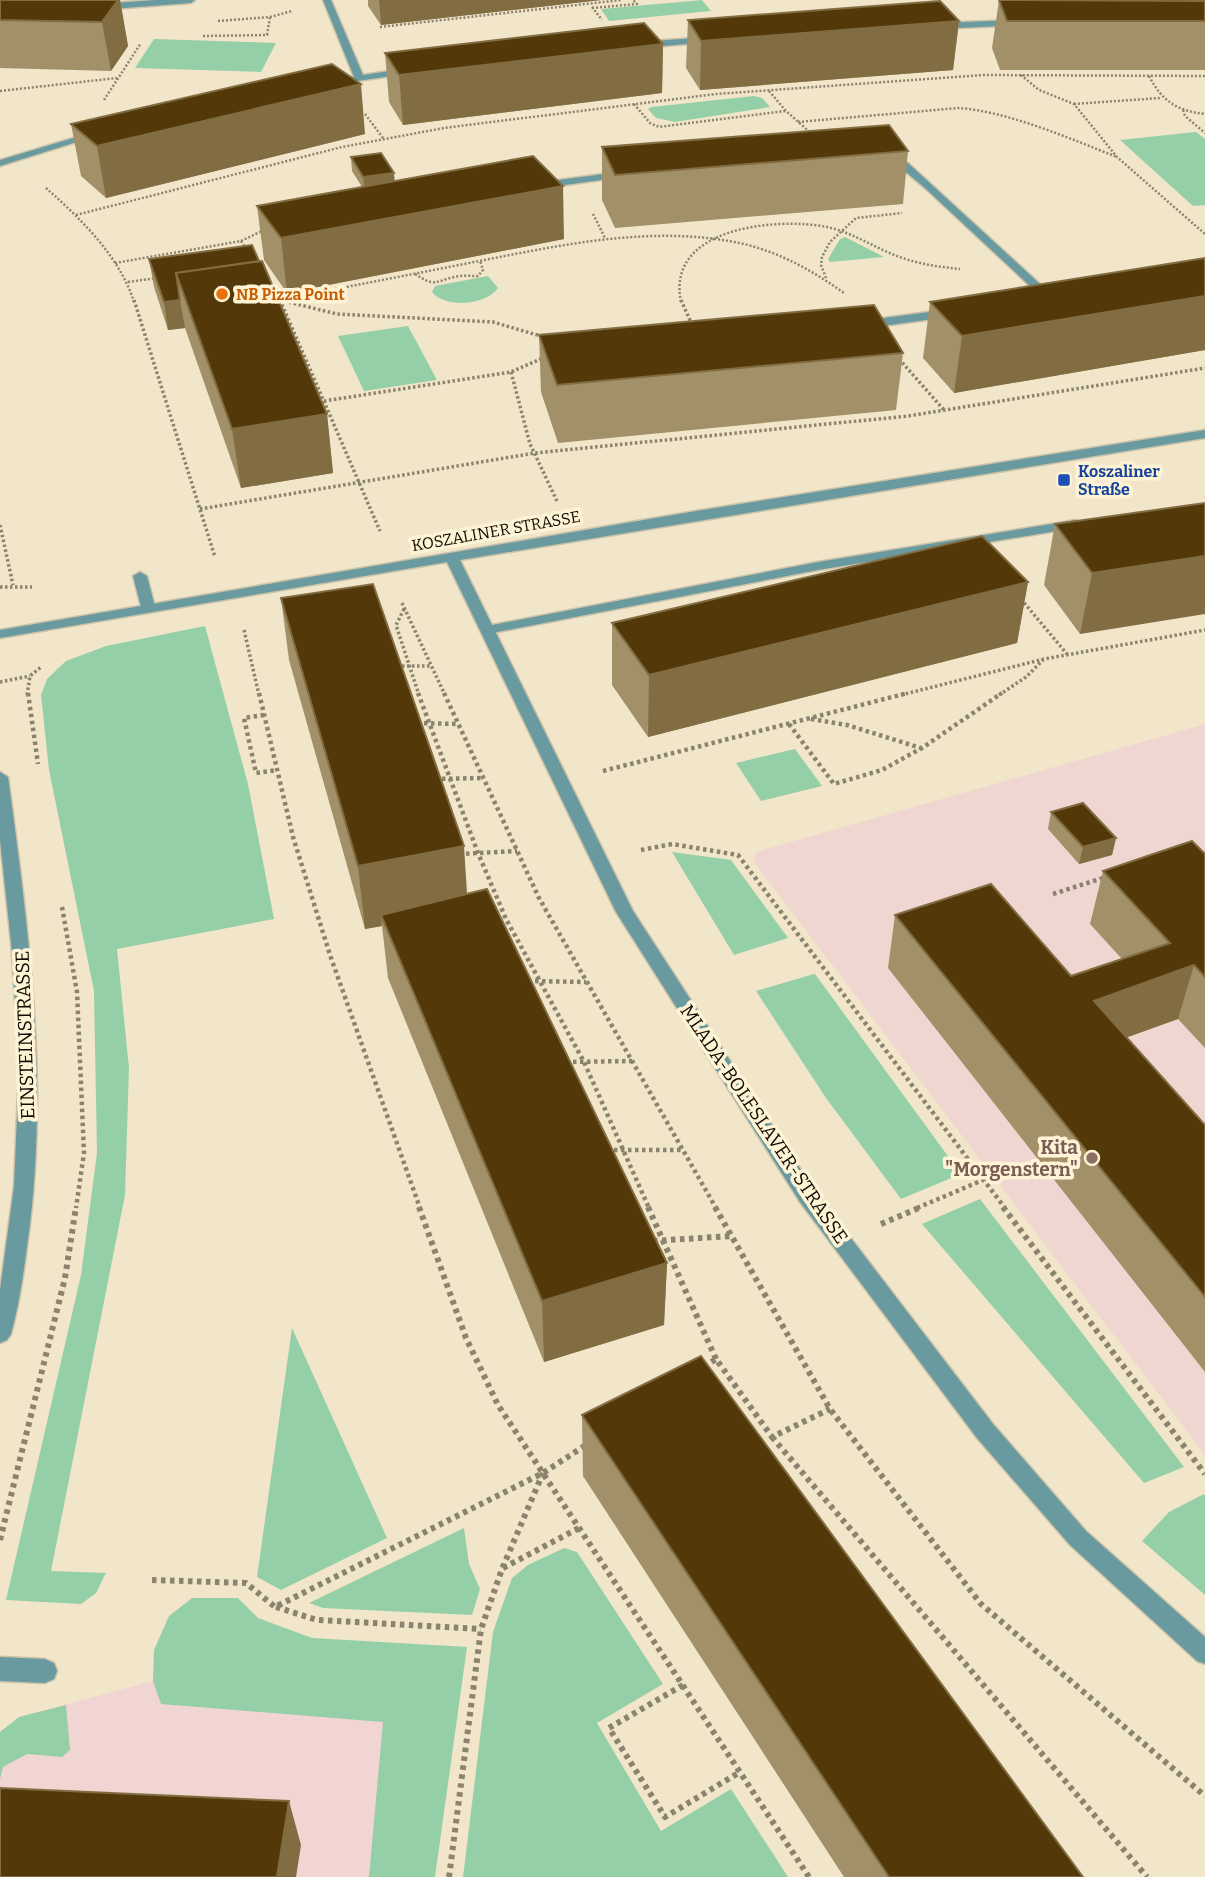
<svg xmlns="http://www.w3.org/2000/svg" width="1205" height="1877" viewBox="0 0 1205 1877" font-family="Bitter,serif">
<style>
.commercial{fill:#f0d5d3}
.education{fill:#f0d6d0}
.green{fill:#95cfa8}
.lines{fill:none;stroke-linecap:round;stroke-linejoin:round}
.service-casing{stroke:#cdc3a9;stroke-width:3}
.minor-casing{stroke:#cdc3a9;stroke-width:3}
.path-far3{stroke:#8b836f;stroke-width:2.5;stroke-dasharray:2 2;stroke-linecap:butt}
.path-far2{stroke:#8b836f;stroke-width:3.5;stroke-dasharray:2.5 2.5;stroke-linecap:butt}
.path-far1{stroke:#8b836f;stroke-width:4.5;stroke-dasharray:3.5 3.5;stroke-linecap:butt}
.path{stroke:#8b836f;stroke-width:6;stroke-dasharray:4.5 4.5;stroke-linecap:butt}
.service{fill:#699a9f;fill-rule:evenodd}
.minor{fill:#699a9f;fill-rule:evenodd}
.wall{fill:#a29069}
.shaded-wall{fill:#826d43}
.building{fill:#533909;stroke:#826d43;stroke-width:2}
.food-dot{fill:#e8710a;stroke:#fff3d6;stroke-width:2.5}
.transit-dot{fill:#1a4fb4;stroke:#fff3d6;stroke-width:2.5}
.education-dot{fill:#8d6e63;stroke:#fff3d6;stroke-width:2.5}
.labels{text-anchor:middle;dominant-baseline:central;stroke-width:7;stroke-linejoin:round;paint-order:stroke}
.far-food-label{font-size:16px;font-weight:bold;fill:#c56008;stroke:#fff3d6;text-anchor:start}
.far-transit-label{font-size:16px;font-weight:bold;fill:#164399;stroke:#fff3d6;text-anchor:start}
.far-street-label{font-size:16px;fill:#0f0b03;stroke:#fff3d6}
.street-label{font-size:19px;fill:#0f0b03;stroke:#fff3d6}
.education-label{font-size:19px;font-weight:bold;fill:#785e54;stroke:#fff3d6;text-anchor:end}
</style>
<rect width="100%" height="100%" fill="#f1e6c9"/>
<polygon class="commercial" points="153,1681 418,1695 398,1877 0,1877 0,1732 19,1717"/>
<polygon class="education" points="1205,724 1205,1455 753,861 756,852"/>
<g class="green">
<polygon points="702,0 711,11 609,21 601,9"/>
<polygon points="154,39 276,43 261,72 135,68"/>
<polygon points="754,96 762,98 770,107 675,122 656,118 648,109 652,107"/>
<polygon points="1196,132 1205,139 1205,205 1193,206 1120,140"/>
<polygon points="845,237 884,257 830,262 828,259 840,239"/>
<path d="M488,276L498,288C486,305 446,309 432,292L435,286Z"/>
<polygon points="408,326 437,380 364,391 338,336"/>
<polygon points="205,626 248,784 274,919 117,949 129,1068 125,1195 51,1571 106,1573 96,1593 81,1604 6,1600 81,1275 97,1153 94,991 49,770 41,695 47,679 66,661 106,646"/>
<polygon points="795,749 822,786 761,801 736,763"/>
<polygon points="672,852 731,860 788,938 734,955"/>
<polygon points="814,974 815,974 961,1174 901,1199 826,1098 756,991"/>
<polygon points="980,1199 1184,1467 1144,1483 922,1224"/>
<polygon points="292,1328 387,1538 281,1590 257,1577"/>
<polygon points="1204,1494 1205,1495 1205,1595 1142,1541 1169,1512"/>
<polygon points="464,1528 469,1564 480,1589 472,1615 323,1608 309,1603"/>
<polygon points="564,1548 577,1552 663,1684 597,1723 661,1831 731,1789 788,1877 463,1877 493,1632 512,1578 528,1565"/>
<polygon points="192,1598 238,1598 258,1618 312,1638 467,1647 435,1877 369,1877 383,1722 161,1704 153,1681 154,1650 169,1616"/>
<polygon points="66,1705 70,1750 62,1757 27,1754 3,1767 0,1779 0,1732 19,1717"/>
</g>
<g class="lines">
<g class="service-casing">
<g id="service">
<polygon points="1076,520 1083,524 1081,527 818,570 487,634 480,630 487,626 818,562"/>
<polygon points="140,572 147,576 155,607 153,610 148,611 141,607 133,576"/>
<polygon points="0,1657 45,1659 54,1663 57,1671 54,1679 45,1683 0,1681"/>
</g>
</g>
<g class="minor-casing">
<g id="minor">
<polygon points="155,0 195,0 191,3 98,10 93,7 98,4"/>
<polygon points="323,0 331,0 363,75 409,68 412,69 412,73 330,85 330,81 354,77"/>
<polygon points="1020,20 1023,21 1023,25 936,29 931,26 936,23"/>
<polygon points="709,37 712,38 712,42 639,48 634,45 639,42"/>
<polygon points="93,132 102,134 0,166 0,160"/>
<polygon points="884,156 892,156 908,163 1052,295 1052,299 1044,299 926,189 900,167 884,160"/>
<polygon points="626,171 631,174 630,176 536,189 531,186 536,183"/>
<polygon points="951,309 957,313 955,316 861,329 855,325 861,321"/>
<polygon points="1205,430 1205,438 460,560 633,911 814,1190 993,1424 1086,1531 1205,1637 1205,1664 1197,1661 1070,1545 977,1438 800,1202 616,912 447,562 0,638 0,630 696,511"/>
<path d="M0,772L8,777C28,925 48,1074 30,1224C25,1261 21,1298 11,1334L7,1340L0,1343V1290L14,1186L19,1069L12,952L0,840Z"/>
</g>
</g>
<g class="path-far3">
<polyline points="592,7 602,20"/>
<polyline points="592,8 637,4 633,0"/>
<polyline points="218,21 270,17 292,11"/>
<polyline points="380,27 621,0"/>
<polyline points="203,36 267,35 270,17"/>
<polyline points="1021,75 1039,90 1074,104 1117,157 1205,234"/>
<path d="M1149,76C1162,101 1177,111 1205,114"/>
<polyline points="0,91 117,78"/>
<polyline points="769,91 786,111 812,134"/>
<polyline points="104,100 141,43"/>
<polyline points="634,104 650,123 659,127 786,111"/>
<polyline points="1074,104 1160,98"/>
<polyline points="1183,110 1185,116 1205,133"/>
<polyline points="365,114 383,138"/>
<path d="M798,122L958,108C1007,111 1071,139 1117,157"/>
<path d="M46,188C81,219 120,257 134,302"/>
<polyline points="593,214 605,238"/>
<polyline points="76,215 342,147 444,128 716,94 983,75 1205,76"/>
<polyline points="241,241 247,250"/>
<polyline points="115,263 241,241 264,230"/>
<path d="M415,274C435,287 434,282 454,277C461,275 470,276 478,276L483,270L480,261"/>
<polyline points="826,278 821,265 822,257 830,242 856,218 902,213"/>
<polyline points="128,282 157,278"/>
<polyline points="271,287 281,302"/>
<path d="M280,300C345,287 409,275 474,262C562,245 654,224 744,244C781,253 813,271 844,293"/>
<polyline points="284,301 288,302"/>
<path d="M681,302C665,227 777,217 827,227C851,232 870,245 892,254C913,263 937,267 960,269"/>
</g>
<g class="path-far2">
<polyline points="134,300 215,557"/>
<polyline points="280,300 380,531"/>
<polyline points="681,300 693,327"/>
<polyline points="284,301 337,314 493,322 544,337"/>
<polyline points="899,359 944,410"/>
<polyline points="511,372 530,444 557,501"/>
<polyline points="324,401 511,372 543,358"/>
<polyline points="200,509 535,453 908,416 1205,368"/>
<polyline points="0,525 13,585"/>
<polyline points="0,587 32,587"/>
<polyline points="1021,599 1067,654"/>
<polyline points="402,603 445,695"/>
<polyline points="404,609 396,625 419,695"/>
<polyline points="244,630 259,695"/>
<polyline points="397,666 430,666"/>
<polyline points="0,682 30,676"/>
<polyline points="27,695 30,676 41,667"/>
<polyline points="901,695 1044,659 1205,630"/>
<polyline points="999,695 1026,677 1043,660"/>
</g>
<g class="path-far1">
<polyline points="28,693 38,764"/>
<polyline points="259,693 293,837 330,955 420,1208"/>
<polyline points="418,693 478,853 506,919 584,1062 649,1208"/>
<polyline points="444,693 539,898 716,1208"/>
<polyline points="264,715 244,718 256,773 277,770"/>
<polyline points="811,719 847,725 921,748"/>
<polyline points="417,723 458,724"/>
<polyline points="789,724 834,784 882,770 922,748 1002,693"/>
<polyline points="603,771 908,693"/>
<polyline points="435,779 484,778"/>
<polyline points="641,850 672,844 738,855 1005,1208"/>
<polyline points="459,854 517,851"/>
<polyline points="1053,894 1106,877"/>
<polyline points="62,907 77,992 84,1153 76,1208"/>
<polyline points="528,981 586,982"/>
<polyline points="566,1062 632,1061"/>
<polyline points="607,1150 682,1150"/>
<polyline points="917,1208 983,1180"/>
</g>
<g class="path">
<polyline points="419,1207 466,1338 498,1405 809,1877"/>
<polyline points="648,1207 716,1359"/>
<polyline points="715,1207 830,1409 981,1604 1205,1796"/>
<polyline points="1003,1207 1205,1474"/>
<polyline points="881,1224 921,1207"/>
<polyline points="653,1241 732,1236"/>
<polyline points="704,1367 716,1359 772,1437 830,1409"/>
<polyline points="772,1437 1147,1877"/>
<polyline points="0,1540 65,1278 76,1207"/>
<polyline points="503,1568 579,1528"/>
<polyline points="152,1580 246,1583 275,1607 543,1473 586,1445"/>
<polyline points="276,1607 317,1620 481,1629"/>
<polyline points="683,1685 609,1728 665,1817 740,1772"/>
<polyline points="449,1877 481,1629 502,1569 543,1473"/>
</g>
<use href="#service" class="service"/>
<use href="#minor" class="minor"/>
</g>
<g class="wall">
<polygon points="0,0 120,0 128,46 111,71 0,68"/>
<polygon points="368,0 601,0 381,25 368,6"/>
<polygon points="999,0 1205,1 1205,70 1000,70 992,48"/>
<polygon points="688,20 959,21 953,70 700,90 686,68"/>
<polygon points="663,44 662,93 403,125 389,102 385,53"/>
<polygon points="71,124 365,134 106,198 81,176"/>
<polygon points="602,147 908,151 903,204 615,228 602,200"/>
<polygon points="351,157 394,173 394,181 564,239 287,293 264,260 257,206 362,187 352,171"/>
<polygon points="252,245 327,414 333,473 241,488 185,328 168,330 154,287 149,259"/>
<polygon points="1205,258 1205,350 954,393 923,358 930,302"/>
<polygon points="539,335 903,353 896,410 558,443 541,392"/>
<polygon points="1205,503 1080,634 1044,585 1055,524"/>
<polygon points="1028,582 1017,643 648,737 612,685 612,623"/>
<polygon points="281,598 467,894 667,1263 664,1325 544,1362 388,978 382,926 365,929 289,660"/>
<polygon points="1051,812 1116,838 1112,855 1079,864 1048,829"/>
<polygon points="1205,854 1205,1048 1178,1019 1127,1037 1205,1125 1205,1372 888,968 895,915 1071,976 1122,959 1090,924 1103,871"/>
<polygon points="582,1415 1083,1877 844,1877 583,1476"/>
</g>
<g class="shaded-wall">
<polygon points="118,0 120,0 128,46 111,71 102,22"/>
<polygon points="379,0 601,0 381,25"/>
<polygon points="959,21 953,70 700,90 701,41"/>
<polygon points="663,44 662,93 403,125 399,75"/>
<polygon points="361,84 365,134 106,198 97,146"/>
<polygon points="394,173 395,187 365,191 363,177"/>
<polygon points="563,186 564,239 287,293 281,238"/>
<polygon points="1205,296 1205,350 954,393 962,336"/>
<polygon points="180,300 185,328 168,330 164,302"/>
<polygon points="327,414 333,473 241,488 232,429"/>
<polygon points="1205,556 1205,614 1080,634 1092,573"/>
<polygon points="1028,582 1017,643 648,737 649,675"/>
<polygon points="1116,838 1112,855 1079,864 1083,847"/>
<polygon points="464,846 468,909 381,915 382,926 365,929 358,866"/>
<polygon points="1194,965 1178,1019 1081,1054 1094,1001"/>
<polygon points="667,1263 664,1325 544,1362 542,1301"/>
<polygon points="289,1801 301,1845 296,1877 277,1877"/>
</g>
<g class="building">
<polygon points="0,0 118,0 102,22 0,20"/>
<polygon points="999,0 1205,1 1205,21 1007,21"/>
<polygon points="940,1 959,21 701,41 688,20"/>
<polygon points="644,23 663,44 399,75 385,53"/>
<polygon points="332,64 361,84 97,146 71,124"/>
<polygon points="889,125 908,151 615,175 602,147"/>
<polygon points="381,153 394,173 363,177 351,157"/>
<polygon points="533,156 563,186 281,238 257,206"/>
<polygon points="252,245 259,261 176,273 180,300 164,302 149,259"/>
<polygon points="1205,258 1205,296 962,336 930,302"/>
<polygon points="262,261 327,414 232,429 176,273"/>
<polygon points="874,305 903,353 557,385 539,335"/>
<polygon points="1205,503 1205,556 1092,573 1055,524"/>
<polygon points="982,536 1028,582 649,675 612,623"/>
<polygon points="373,584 464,846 358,866 281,598"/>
<polygon points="1083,803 1116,838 1083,847 1051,812"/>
<polygon points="1192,841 1205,854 1205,977 1194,965 1094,1001 1205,1125 1205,1297 895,915 991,884 1071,976 1170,943 1103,871"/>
<polygon points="487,889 667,1263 542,1301 381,915"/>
<polygon points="701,1356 1083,1877 889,1877 582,1415"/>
<polygon points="0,1788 289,1801 277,1877 0,1877"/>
</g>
<circle class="food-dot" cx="222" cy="294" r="7"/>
<rect class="transit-dot" x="1057" y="473" width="14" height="14" rx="3.5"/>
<circle class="education-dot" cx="1092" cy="1158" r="7"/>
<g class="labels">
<g class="far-food-label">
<text x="236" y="294">NB Pizza Point</text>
</g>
<g class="far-transit-label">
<text x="1078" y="471">Koszaliner<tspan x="1078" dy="18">Straße</tspan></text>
</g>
<g class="far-street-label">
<text transform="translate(496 531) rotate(-10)">KOSZALINER STRASSE</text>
</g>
<g class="street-label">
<text transform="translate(25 1035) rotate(-92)">EINSTEINSTRASSE</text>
<text transform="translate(764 1124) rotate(56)">MLADA-BOLESLAVER-STRASSE</text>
</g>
<g class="education-label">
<text x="1078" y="1147">Kita<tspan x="1078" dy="22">"Morgenstern"</tspan></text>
</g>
</g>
</svg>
